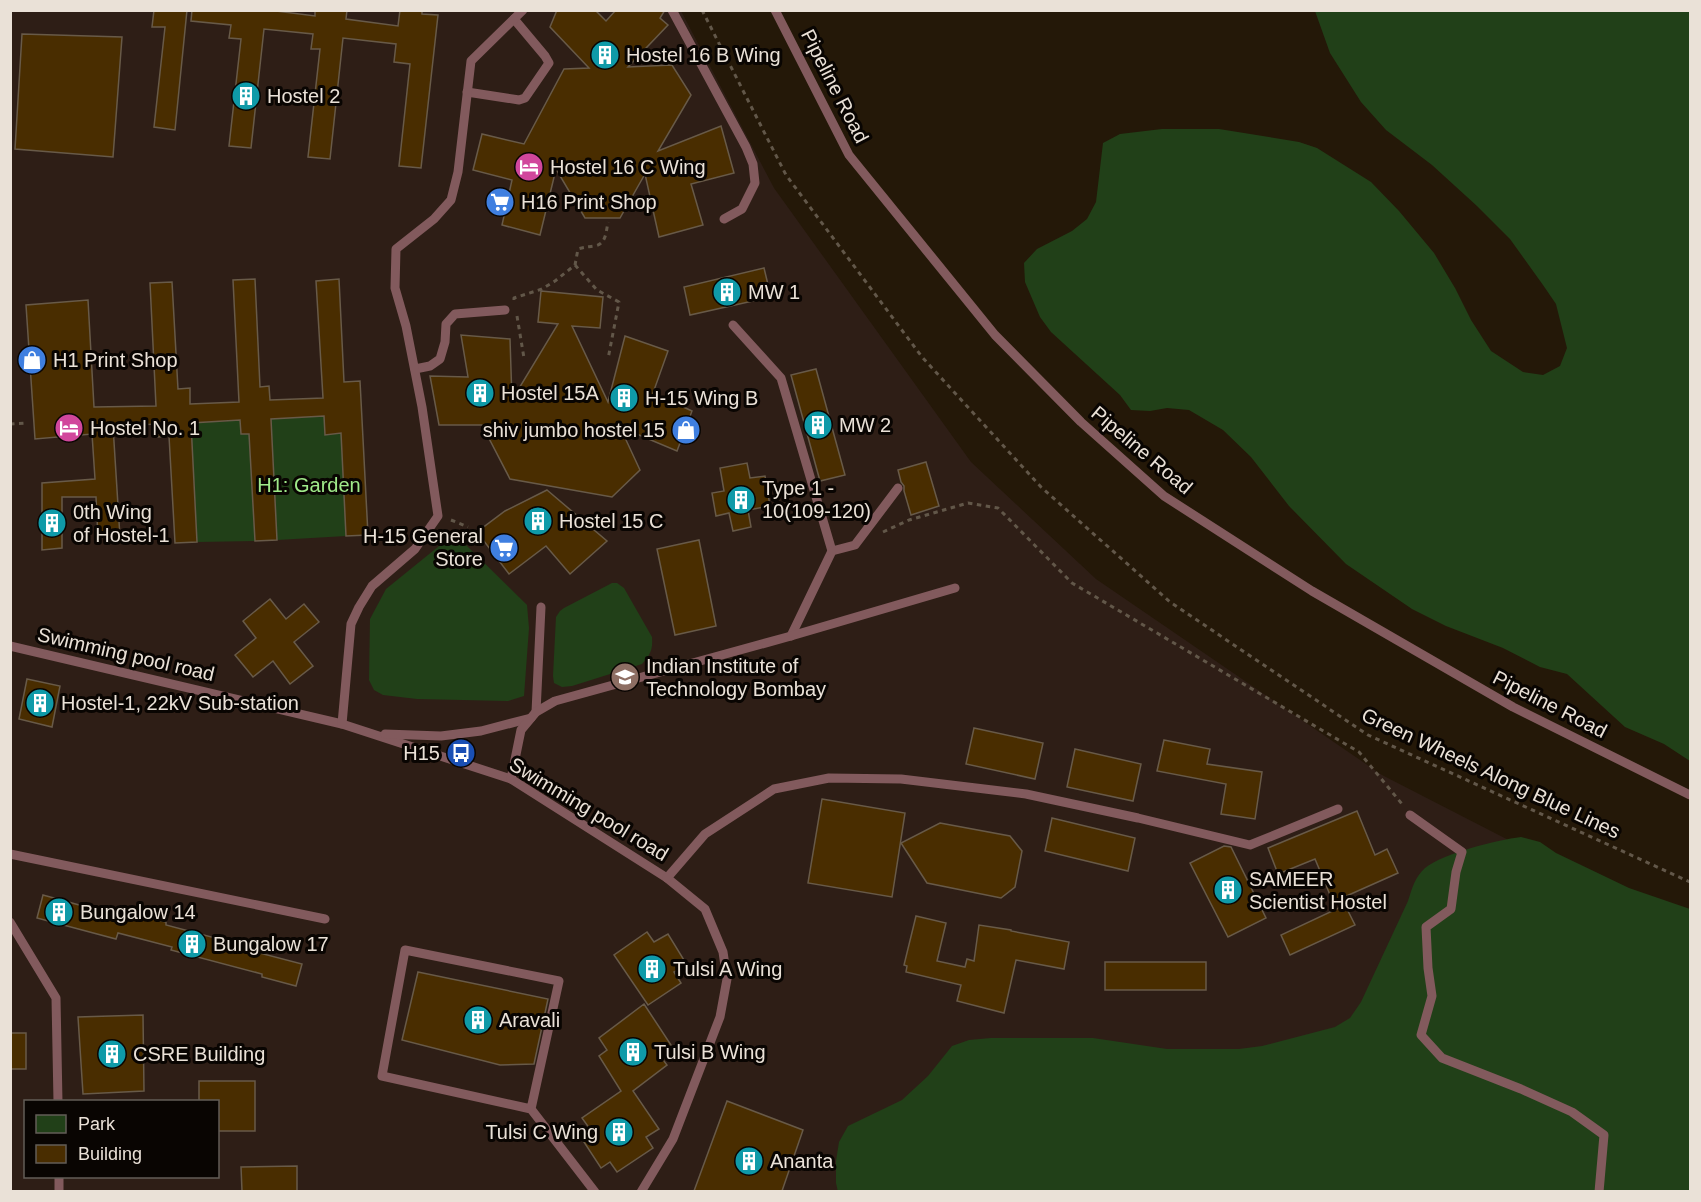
<svg xmlns="http://www.w3.org/2000/svg" width="1701" height="1202" viewBox="0 0 1701 1202" font-family="Helvetica,sans-serif">
<style>
.education{fill:#2e1e16;fill-rule:evenodd}
.green{fill:#214018}
.building{fill:#492d00;stroke:#685a48;stroke-width:1.5}
.lines{fill:none;stroke-linecap:round;stroke-linejoin:round}
.path{stroke:#625749;stroke-width:3;stroke-dasharray:4.5 4.5;stroke-linecap:butt}
.service{stroke:#825a5d;stroke-width:9}
.labels{text-anchor:middle;dominant-baseline:central;stroke-width:6;stroke-linejoin:round;paint-order:stroke}
.poi-label{font-size:20px;fill:#eae1d7;stroke:#090502;text-anchor:start}
.street-label{font-size:20px;fill:#eae1d7;stroke:#090502}
.park-label{font-size:20px;fill:#a0ea8a;stroke:#090502}
</style>
<rect width="100%" height="100%" fill="#241808"/>
<path class="education" d="M10,11H681L774,188L971,462L1096,579L1382,775L1660,918L1607,1191H11ZM26,1102H218V1176H26Z"/>
<g class="green">
<polygon points="1315,11 1690,11 1690,761 1664,744 1625,727 1567,674 1540,667 1503,648 1446,626 1412,609 1346,564 1289,506 1251,457 1223,430 1189,410 1167,408 1150,411 1131,410 1120,395 1051,332 1040,317 1025,282 1024,263 1037,249 1072,231 1087,219 1096,202 1103,143 1120,134 1162,129 1219,129 1299,142 1317,148 1371,182 1399,211 1434,253 1455,288 1471,320 1491,351 1523,372 1543,375 1560,366 1567,348 1556,304 1543,285 1510,239 1477,206 1432,165 1386,130 1361,102 1330,53"/>
<polygon points="324,416 325,434 341,433 346,536 277,540 271,419"/>
<polygon points="250,420 249,434 255,541 197,542 191,423"/>
<polygon points="444,542 466,545 527,605 529,628 524,696 508,701 417,699 383,695 374,690 369,680 370,619 386,589"/>
<path d="M612,583H617L624,588L652,637C653,650 650,655 642,664L572,686L562,687L554,683L553,676L556,617L560,611L564,608Z"/>
<path d="M1521,837L1540,842L1556,853L1629,888L1690,909V1191L838,1192L836,1183V1161L839,1142L848,1126L902,1100L928,1076L952,1046L969,1040L991,1038H1093L1167,1049H1239L1262,1046L1335,1027L1350,1018L1361,1002L1408,901C1412,888 1415,877 1425,868C1444,853 1497,840 1521,837Z"/>
</g>
<g class="building">
<polygon points="154,10 187,10 175,130 154,127 165,27 152,27"/>
<polygon points="192,10 268,10 315,16 315,10 347,10 346,19 398,26 400,10 422,10 422,14 438,15 421,168 399,166 410,64 394,62 396,44 343,38 330,159 308,157 320,49 311,49 313,34 264,29 251,148 229,146 241,39 229,38 231,25 191,21"/>
<polygon points="557,10 595,10 606,21 616,10 665,10 660,18 668,25 628,67 672,65 691,95 658,151 721,126 734,173 691,184 703,225 659,237 645,174 620,218 585,218 556,169 540,235 502,225 512,180 473,170 482,134 524,144 564,69 589,68 550,27"/>
<polygon points="22,34 122,37 113,157 15,149"/>
<polygon points="764,268 771,297 690,315 684,287"/>
<polygon points="255,279 260,387 269,386 270,400 323,398 316,281 339,279 344,382 360,381 368,535 346,536 341,433 325,435 324,416 271,419 277,540 255,541 249,434 241,434 240,420 191,423 197,542 175,543 169,436 158,437 157,424 113,426 120,537 98,538 96,497 62,497 62,548 42,550 42,483 95,479 92,434 35,439 26,305 88,300 94,407 156,406 150,283 172,282 178,389 190,388 190,404 239,402 233,280"/>
<polygon points="541,291 603,297 600,328 572,326 608,402 625,336 668,351 653,393 692,411 677,451 620,427 640,470 612,497 510,479 482,425 439,425 430,376 468,377 461,335 510,339 512,400 558,324 538,322"/>
<polygon points="816,369 845,475 820,481 791,375"/>
<polygon points="926,462 939,506 911,515 904,491 904,486 901,482 898,470"/>
<polygon points="747,463 750,478 765,476 770,506 748,510 751,527 733,531 729,513 716,516 712,493 724,491 720,468"/>
<polygon points="547,490 607,541 570,574 546,546 509,574 477,532 505,511"/>
<polygon points="699,540 716,626 675,635 657,549"/>
<polygon points="270,599 286,619 304,604 319,622 294,642 313,666 290,684 273,661 253,677 235,655 256,638 243,621"/>
<polygon points="27,679 60,686 52,727 19,719"/>
<polygon points="974,728 1043,743 1035,779 966,764"/>
<polygon points="1164,740 1210,749 1207,764 1262,772 1255,819 1221,814 1226,784 1157,771"/>
<polygon points="1075,749 1141,764 1133,801 1067,787"/>
<polygon points="822,799 905,813 892,897 808,883"/>
<polygon points="1357,811 1375,855 1387,849 1398,873 1333,902 1315,859 1278,874 1268,848"/>
<polygon points="1052,818 1135,838 1128,871 1045,851"/>
<polygon points="940,823 1010,836 1022,851 1015,887 1001,898 927,883 901,843"/>
<polygon points="1224,846 1231,847 1266,918 1228,937 1190,863"/>
<polygon points="43,895 130,919 132,913 166,922 166,925 253,948 252,951 302,964 296,986 262,977 262,974 171,950 172,947 118,933 116,939 37,918"/>
<polygon points="1345,905 1355,925 1290,955 1281,935"/>
<polygon points="916,916 946,923 937,961 965,967 967,959 974,961 979,925 1011,930 1011,931 1069,942 1064,969 1016,960 1004,1013 957,1001 961,985 906,972 907,966 904,965"/>
<polygon points="647,932 654,942 668,934 687,965 674,972 681,983 648,1005 614,955"/>
<rect x="1105" y="962" width="101" height="28"/>
<polygon points="418,972 548,999 534,1064 500,1065 402,1040"/>
<polygon points="644,1004 671,1045 658,1053 667,1065 633,1091 659,1129 646,1137 653,1148 617,1172 610,1162 601,1168 580,1136 590,1129 582,1118 621,1091 599,1056 607,1050 599,1038"/>
<polygon points="143,1015 144,1091 83,1094 78,1017"/>
<rect x="10" y="1033" width="16" height="36"/>
<polygon points="199,1081 255,1081 255,1131 218,1131 218,1101 199,1101"/>
<polygon points="727,1101 803,1130 782,1191 694,1191"/>
<polygon points="297,1166 297,1191 242,1191 241,1167"/>
</g>
<g class="lines">
<g class="path">
<polyline points="702,10 786,175 922,357 1041,487 1170,602 1368,735 1690,882"/>
<polyline points="575,265 597,290 619,302 608,359"/>
<path d="M514,300V298L542,289L555,281L575,265L578,249C584,247 588,247 594,246C606,245 606,232 608,222"/>
<polyline points="517,316 524,358"/>
<polyline points="10,424 26,423"/>
<polyline points="451,520 468,527"/>
<polyline points="883,532 909,520 968,503 998,508 1072,583 1359,752 1402,804"/>
</g>
<g class="service">
<polyline points="672,10 746,147 753,164 755,183 742,209 724,219"/>
<polyline points="775,10 849,155 995,335 1081,422 1164,496 1312,591 1513,707 1690,795"/>
<polyline points="467,92 519,100 525,98 549,63 545,56 514,19"/>
<polyline points="733,325 781,378 832,551"/>
<polyline points="415,369 430,366 440,359 445,342 446,324 455,314 505,310"/>
<polyline points="791,636 832,551 855,545 898,488"/>
<polyline points="10,646 342,724 511,779 667,878 705,909 723,952 727,979 720,1017 673,1139 641,1192"/>
<polyline points="536,712 541,607"/>
<polyline points="342,724 351,624 359,607 372,586 415,549 438,516 422,407 406,326 395,288 396,249 434,219 451,200 458,172 471,61 523,10"/>
<polyline points="385,734 441,736 481,731 531,718"/>
<polyline points="511,779 521,730 536,712 555,701 791,636 955,588"/>
<polyline points="1410,815 1462,852 1456,872 1451,909 1426,927 1428,968 1432,996 1421,1035 1442,1058 1521,1089 1572,1112 1604,1135 1599,1192"/>
<polyline points="10,854 325,919"/>
<polyline points="667,878 705,834 774,789 829,778 901,779 1026,794 1138,818 1250,845 1338,809"/>
<polyline points="10,922 56,998 58,1102"/>
<polyline points="531,1109 559,981 405,950 382,1076 531,1109 595,1192"/>
<polyline points="59,1176 59,1192"/>
</g>
</g>
<defs>
<g id="building-disc" transform="scale(1.5)"><circle r="9.5" fill="#0f9aa8" stroke="#090502"/><path d="M-4-6H4V6H1V3H-1V6H-4ZM-2.5-4.3h1.7v1.8h-1.7ZM.8-4.3h1.7v1.8H.8ZM-2.5-1h1.7V.8h-1.7ZM.8-1h1.7V.8H.8Z" fill="#fff"/></g>
<g id="hotel-disc" transform="scale(1.5)"><circle r="9.5" fill="#d1479c" stroke="#090502"/><path d="M-6-4.5h1.5V1H6V5H4.5V3h-9V5H-6ZM-4 0a1.8 1.8 0 1 1 3.6 0ZM.5 0V-2.5h3Q6-2.5 6 0Z" fill="#fff"/></g>
<g id="supermarket-disc" transform="scale(1.5)"><circle r="9.5" fill="#3f7fe0" stroke="#090502"/><path d="M-6-5.5h2.5l.6 2H6L4.5 2H-2.5L-4.4-4H-6ZM-1.5 3.2a1.3 1.3 0 1 0 .1 0ZM3 3.2a1.3 1.3 0 1 0 .1 0Z" fill="#fff"/></g>
<g id="shop-disc" transform="scale(1.5)"><circle r="9.5" fill="#3f7fe0" stroke="#090502"/><path d="M-5-2.5h2.3a2.7 3.5 0 0 1 5.4 0H5L5.5 6h-11ZM-1.5-2.5h3a1.5 2.3 0 0 0-3 0Z" fill="#fff"/></g>
<g id="university-disc" transform="scale(1.5)"><circle r="9.5" fill="#8d6e63" stroke="#090502"/><path d="M0-5L7-2L0 1L-7-2ZM-4 1L0 2.5L4 1V4Q0 6-4 4Z" fill="#fff"/></g>
<g id="bus-disc" transform="scale(1.5)"><circle r="9.5" fill="#1a4fb4" stroke="#090502"/><path d="M-5-6H5V4H4V6H2V4H-2V6H-4V4H-5ZM-3.5-4V0h7V-4ZM-3.5 1.2v1.5H-2V1.2ZM2 1.2v1.5H3.5V1.2Z" fill="#fff"/></g>
</defs>
<g fill-rule="evenodd">
<use href="#building-disc" x="605" y="55"/>
<use href="#building-disc" x="246" y="96"/>
<use href="#hotel-disc" x="529" y="167"/>
<use href="#supermarket-disc" x="500" y="202"/>
<use href="#building-disc" x="727" y="292"/>
<use href="#shop-disc" x="32" y="360"/>
<use href="#building-disc" x="480" y="393"/>
<use href="#building-disc" x="624" y="398"/>
<use href="#building-disc" x="818" y="425"/>
<use href="#hotel-disc" x="69" y="428"/>
<use href="#shop-disc" x="686" y="430"/>
<use href="#building-disc" x="741" y="500"/>
<use href="#building-disc" x="538" y="521"/>
<use href="#building-disc" x="52" y="523"/>
<use href="#supermarket-disc" x="504" y="548"/>
<use href="#university-disc" x="625" y="677"/>
<use href="#building-disc" x="40" y="703"/>
<use href="#bus-disc" x="461" y="753"/>
<use href="#building-disc" x="1228" y="890"/>
<use href="#building-disc" x="59" y="912"/>
<use href="#building-disc" x="192" y="944"/>
<use href="#building-disc" x="652" y="969"/>
<use href="#building-disc" x="478" y="1020"/>
<use href="#building-disc" x="633" y="1052"/>
<use href="#building-disc" x="112" y="1054"/>
<use href="#building-disc" x="619" y="1132"/>
<use href="#building-disc" x="749" y="1161"/>
</g>
<g class="labels">
<g class="poi-label">
<text x="626" y="55">Hostel 16 B Wing</text>
<text x="267" y="96">Hostel 2</text>
<text x="550" y="167">Hostel 16 C Wing</text>
<text x="521" y="202">H16 Print Shop</text>
<text x="748" y="292">MW 1</text>
<text x="53" y="360">H1 Print Shop</text>
<text x="501" y="393">Hostel 15A</text>
<text x="645" y="398">H-15 Wing B</text>
<text x="839" y="425">MW 2</text>
<text x="90" y="428">Hostel No. 1</text>
<text x="665" y="430" text-anchor="end">shiv jumbo hostel 15</text>
<text x="762" y="488">Type 1 -<tspan x="762" dy="23">10(109-120)</tspan></text>
<text x="73" y="512">0th Wing<tspan x="73" dy="23">of Hostel-1</tspan></text>
<text x="559" y="521">Hostel 15 C</text>
<text x="483" y="536" text-anchor="end">H-15 General<tspan x="483" dy="23">Store</tspan></text>
<text x="646" y="666">Indian Institute of<tspan x="646" dy="23">Technology Bombay</tspan></text>
<text x="61" y="703">Hostel-1, 22kV Sub-station</text>
<text x="440" y="753" text-anchor="end">H15</text>
<text x="1249" y="879">SAMEER<tspan x="1249" dy="23">Scientist Hostel</tspan></text>
<text x="80" y="912">Bungalow 14</text>
<text x="213" y="944">Bungalow 17</text>
<text x="673" y="969">Tulsi A Wing</text>
<text x="499" y="1020">Aravali</text>
<text x="654" y="1052">Tulsi B Wing</text>
<text x="133" y="1054">CSRE Building</text>
<text x="598" y="1132" text-anchor="end">Tulsi C Wing</text>
<text x="770" y="1161">Ananta</text>
</g>
<g class="street-label">
<text transform="translate(835 86) rotate(63)">Pipeline Road</text>
<text transform="translate(1142 450) rotate(40)">Pipeline Road</text>
<text transform="translate(126 654) rotate(13)">Swimming pool road</text>
<text transform="translate(1550 704) rotate(27)">Pipeline Road</text>
<text transform="translate(1491 773) rotate(25)">Green Wheels Along Blue Lines</text>
<text transform="translate(589 809) rotate(31)">Swimming pool road</text>
</g>
<g class="park-label">
<text x="309" y="485">H1: Garden</text>
</g>
</g>
<rect width="1701" height="1202" fill="none" stroke="#eae1d7" stroke-width="24"/>
<rect x="24" y="1100" width="195" height="78" fill="#090502" stroke="#635d57" stroke-width="1.5"/>
<rect x="36" y="1115" width="30" height="18" fill="#214018" stroke="#635d57" stroke-width="1.5"/>
<text x="78" y="1130" font-size="18" fill="#eae1d7">Park</text>
<rect x="36" y="1145" width="30" height="18" fill="#492d00" stroke="#635d57" stroke-width="1.5"/>
<text x="78" y="1160" font-size="18" fill="#eae1d7">Building</text>
</svg>
